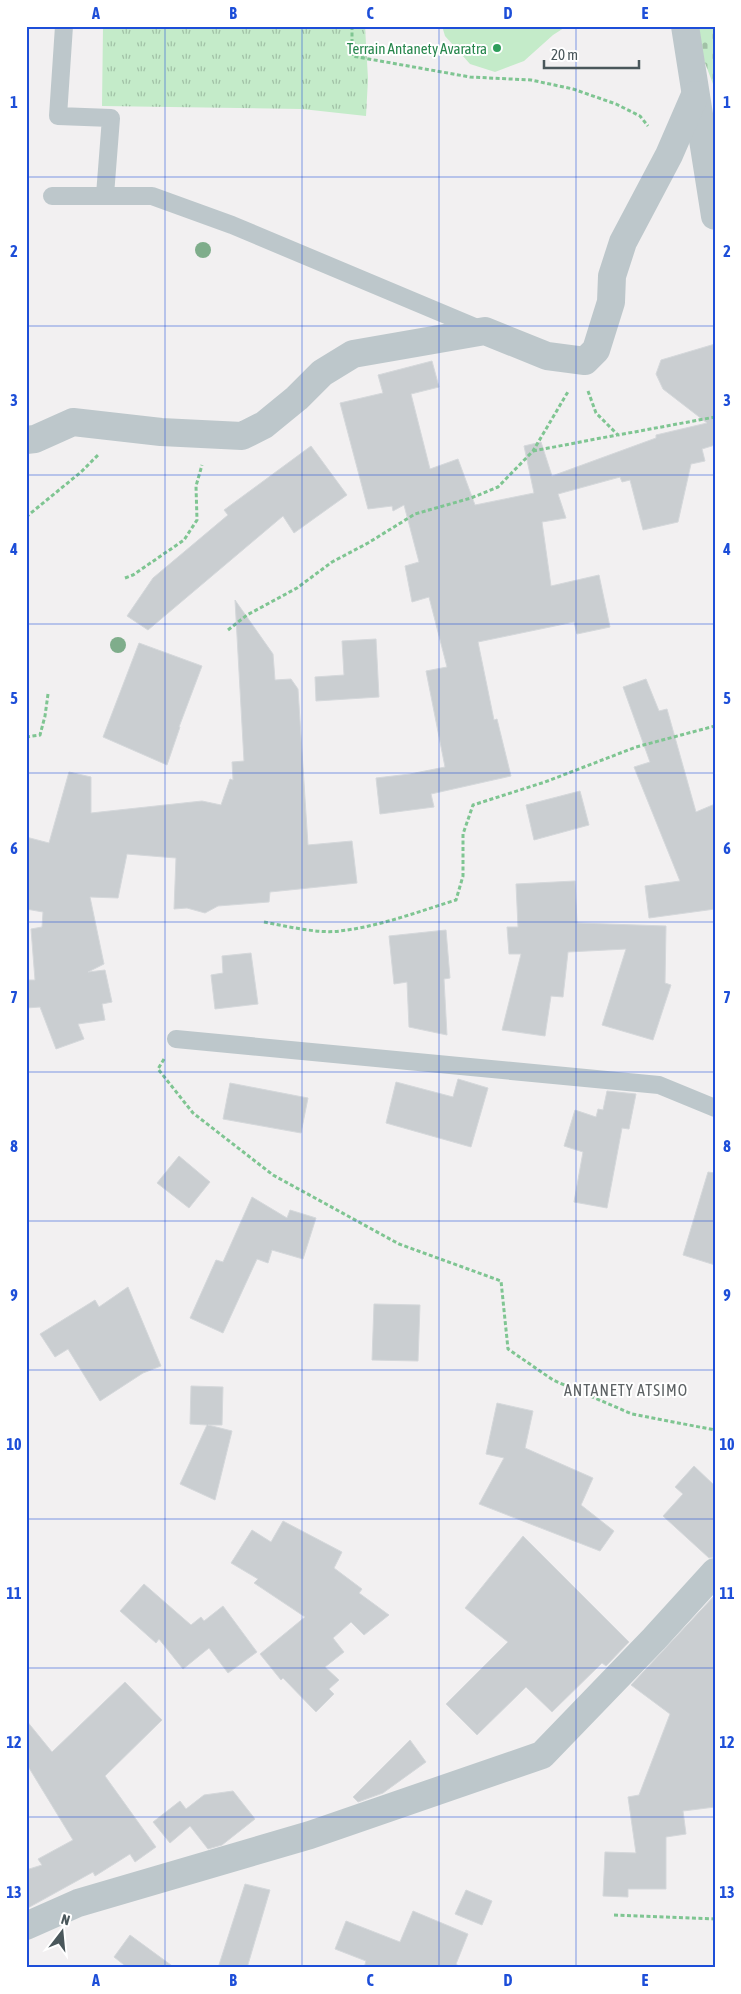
<svg xmlns="http://www.w3.org/2000/svg" width="741" height="1994" viewBox="0 0 741 1994" font-family="'Asap Condensed',sans-serif">
<style>
.grass{fill:url(#grass-tufts)}
.cemetery{fill:url(#cemetery-stones)}
.green{fill:#c4ebc9}
.building{fill:#caced1;stroke:#d5d8db}
.lines{fill:none;stroke-linecap:round;stroke-linejoin:round}
.path{stroke:#7fc592;stroke-width:3;stroke-dasharray:4 2.5;stroke-linecap:butt}
.lane{stroke:#bdc7cb;stroke-width:18}
.street{stroke:#bdc7cb;stroke-width:28}
.tree{fill:#7fad8b}
.grid{fill:none;stroke:#1d4ed8;stroke-width:1;stroke-opacity:0.55}
.leisure-dot{fill:#2e9e5b;stroke:#fff;stroke-width:2}
.labels{text-anchor:middle;dominant-baseline:central;stroke-width:4;stroke-linejoin:round;paint-order:stroke}
.leisure-label{font-size:15px;fill:#27864d;stroke:#fff;text-anchor:end}
.neighbourhood-label{font-size:16px;letter-spacing:1px;fill:#5d6264;stroke:#fff}
.neatline{fill:none;stroke:#1d4ed8;stroke-width:2}
.grid-label{font-size:16px;text-anchor:middle;font-weight:bold;fill:#1d4ed8}
</style>
<defs>
<pattern id="grass-tufts" width="24" height="20" patternUnits="userSpaceOnUse" patternTransform="scale(1.25)"><rect width="24" height="20" fill="#c4ebc9"/><path d="M3 7l-1-3M5 7V3M7 7l1-3M15 17l-1-3M17 17v-4M19 17l1-3" fill="none" stroke="#a1c1a6"/></pattern>
<pattern id="cemetery-stones" width="16" height="16" patternUnits="userSpaceOnUse" patternTransform="scale(1.25)"><rect width="16" height="16" fill="#c4ebc9"/><path d="M2 7V4a2 2 0 0 1 4 0v3zM10 15v-3a2 2 0 0 1 4 0v3z" fill="#a1c1a6"/></pattern>
</defs>
<rect width="100%" height="100%" fill="#f2f0f1"/>
<polygon class="grass" points="103,26 365,26 368,79 366,116 302,109 102,106"/>
<polygon class="cemetery" points="691,26 715,26 715,93 713,84"/>
<polygon class="green" points="442,26 567,26 553,35 524,61 495,72 470,64 445,36"/>
<g class="building">
<polygon points="715,344 715,445 702,449 705,461 691,464 678,522 643,530 630,480 622,482 620,477 558,494 566,518 542,522 551,586 599,575 610,627 577,634 574,622 478,642 494,720 497,719 511,776 431,794 434,807 380,814 376,778 410,774 445,767 426,671 447,667 429,597 412,602 405,566 419,562 404,505 393,511 392,506 368,509 340,403 383,393 378,375 432,361 439,387 411,394 430,469 458,459 475,505 534,493 524,446 541,442 552,476 656,438 656,435 707,423 663,389 656,374 661,360"/>
<polygon points="311,446 347,495 294,533 283,516 148,630 127,616 153,578 228,515 224,510"/>
<polygon points="235,600 273,654 275,680 291,679 298,689 308,845 352,841 357,883 270,892 269,902 218,906 205,913 187,908 174,909 176,858 127,854 118,898 90,897 104,964 88,972 105,970 112,1002 102,1004 105,1020 78,1024 84,1039 56,1049 40,1007 26,1008 26,980 35,980 31,929 42,927 43,912 26,909 26,837 49,843 69,772 91,777 91,813 202,801 221,805 230,779 233,780 232,762 244,761"/>
<polygon points="376,639 379,697 316,701 315,677 344,675 342,641"/>
<polygon points="139,643 202,666 179,727 180,727 167,765 103,737"/>
<polygon points="646,679 659,711 667,709 696,812 715,804 715,909 649,918 645,886 680,881 634,767 650,762 623,687"/>
<polygon points="580,791 589,825 534,840 526,805"/>
<polygon points="575,881 577,923 666,926 665,983 671,985 653,1040 602,1025 626,949 568,952 563,997 551,996 545,1036 502,1030 521,954 509,954 507,927 518,927 516,884"/>
<polygon points="446,930 450,978 444,979 447,1035 409,1027 407,982 394,984 389,936"/>
<polygon points="251,953 258,1004 215,1009 211,975 223,973 222,956"/>
<polygon points="458,1079 488,1088 471,1147 386,1123 396,1082 453,1097"/>
<polygon points="230,1083 308,1098 301,1133 223,1119"/>
<polygon points="607,1091 636,1094 629,1129 622,1128 607,1208 574,1202 583,1152 564,1146 575,1110 596,1117 598,1109 603,1110"/>
<polygon points="179,1156 210,1182 189,1208 157,1183"/>
<polygon points="708,1172 715,1173 715,1265 683,1255"/>
<polygon points="252,1197 287,1218 290,1210 316,1218 303,1259 272,1250 268,1263 257,1259 223,1333 190,1318 216,1260 223,1262"/>
<polygon points="128,1287 161,1366 143,1373 100,1401 68,1349 55,1357 40,1334 95,1300 99,1307"/>
<polygon points="374,1304 420,1305 418,1361 372,1360"/>
<polygon points="191,1386 223,1387 222,1425 208,1425 232,1431 215,1500 180,1484 207,1425 190,1424"/>
<polygon points="497,1403 533,1411 525,1448 593,1478 581,1505 614,1531 600,1551 479,1504 504,1458 486,1454"/>
<polygon points="694,1466 715,1486 715,1557 709,1558 663,1516 683,1494 675,1487"/>
<polygon points="283,1521 342,1552 334,1568 362,1589 359,1593 389,1615 364,1635 351,1622 333,1638 344,1652 325,1667 339,1680 329,1689 334,1694 316,1712 283,1678 281,1680 260,1654 305,1617 254,1583 258,1579 231,1563 252,1530 271,1542"/>
<polygon points="523,1536 629,1642 606,1666 602,1663 552,1712 526,1687 477,1735 446,1704 508,1642 465,1608"/>
<polygon points="144,1584 191,1625 201,1617 204,1621 223,1606 257,1652 228,1673 209,1648 183,1669 159,1639 156,1643 120,1611"/>
<polygon points="715,1595 715,1807 683,1811 686,1834 666,1837 666,1889 628,1889 628,1897 603,1896 605,1852 636,1853 628,1797 639,1795 670,1714 631,1685"/>
<polygon points="125,1682 162,1720 105,1776 156,1847 135,1862 130,1854 95,1876 93,1872 26,1909 26,1870 42,1865 38,1859 73,1840 26,1763 26,1720 52,1752"/>
<polygon points="410,1740 426,1762 383,1793 358,1802 353,1797"/>
<polygon points="233,1791 255,1819 222,1845 208,1849 190,1826 170,1843 153,1822 180,1801 186,1809 204,1795"/>
<polygon points="245,1884 270,1890 247,1968 218,1968"/>
<polygon points="466,1890 492,1901 482,1925 455,1914"/>
<polygon points="413,1911 468,1934 456,1964 461,1968 364,1968 366,1961 335,1949 346,1921 400,1942"/>
<polygon points="130,1935 175,1968 128,1968 114,1957"/>
</g>
<g class="lines">
<g class="path">
<polyline points="352,26 352,56 470,77 531,80 573,89 616,104 640,116 648,126"/>
<polyline points="588,391 596,413 618,435 715,417"/>
<polyline points="533,451 617,435"/>
<polyline points="26,517 81,472 98,455"/>
<polyline points="125,578 133,575 184,540 197,520 196,486 202,465"/>
<polyline points="228,630 247,615 297,588 332,562 368,543 415,514 471,498 498,487 533,451 569,390"/>
<polyline points="26,737 40,735 45,716 48,694"/>
<path d="M264,922C286,926 318,934 340,931C381,926 417,912 456,900L463,876V834L473,805L545,782L636,747L715,726"/>
<polyline points="164,1059 158,1069 193,1113 273,1175 399,1244 501,1281 508,1349 553,1380 632,1414 715,1430"/>
<polyline points="614,1915 715,1919"/>
</g>
<g class="lane">
<polyline points="64,26 58,116 111,118 105,195"/>
<polyline points="52,196 152,196 232,225 482,330"/>
<polyline points="176,1039 659,1085 715,1108"/>
</g>
<g class="street">
<polyline points="685,26 715,216"/>
<polyline points="26,440 35,439 73,422 161,432 242,436 264,425 297,398 322,373 353,354 485,331 547,356 585,361 596,350 611,302 612,276 623,242 669,155 695,95"/>
<polyline points="26,1926 78,1903 310,1835 542,1755 654,1639 715,1572"/>
</g>
</g>
<g class="tree">
<circle cx="203" cy="250" r="8"/>
<circle cx="118" cy="645" r="8"/>
</g>
<path class="grid" d="M165,26V1968M302,26V1968M439,26V1968M576,26V1968M26,177H715M26,326H715M26,475H715M26,624H715M26,773H715M26,922H715M26,1072H715M26,1221H715M26,1370H715M26,1519H715M26,1668H715M26,1817H715"/>
<circle class="leisure-dot" cx="497" cy="48" r="5"/>
<g class="labels">
<g class="leisure-label">
<text x="487" y="48">Terrain Antanety Avaratra</text>
</g>
<g class="neighbourhood-label">
<text x="626" y="1390">ANTANETY ATSIMO</text>
</g>
</g>
<rect width="741" height="1994" fill="none" stroke="#ffffff" stroke-width="55"/>
<g transform="translate(62 1932) rotate(16)" stroke="#ffffff" stroke-width="4" paint-order="stroke">
<path d="M0-4L9 19L0 12L-9 19Z" fill="#4a575b"/>
<text y="-8" font-size="14" font-weight="bold" text-anchor="middle" fill="#4a575b">N</text>
</g>
<path d="M544 60v8h95v-8" fill="none" stroke="#4a575b" stroke-width="2.5"/>
<text x="551" y="60" font-size="15" fill="#4a575b" stroke="#ffffff" stroke-width="4" paint-order="stroke">20 m</text>
<rect x="28" y="28" width="686" height="1938" class="neatline"/>
<g class="grid-label">
<text x="96" y="19">A</text>
<text x="233" y="19">B</text>
<text x="370" y="19">C</text>
<text x="508" y="19">D</text>
<text x="645" y="19">E</text>
<text x="14" y="108">1</text>
<text x="727" y="108">1</text>
<text x="14" y="257">2</text>
<text x="727" y="257">2</text>
<text x="14" y="406">3</text>
<text x="727" y="406">3</text>
<text x="14" y="555">4</text>
<text x="727" y="555">4</text>
<text x="14" y="704">5</text>
<text x="727" y="704">5</text>
<text x="14" y="854">6</text>
<text x="727" y="854">6</text>
<text x="14" y="1003">7</text>
<text x="727" y="1003">7</text>
<text x="14" y="1152">8</text>
<text x="727" y="1152">8</text>
<text x="14" y="1301">9</text>
<text x="727" y="1301">9</text>
<text x="14" y="1450">10</text>
<text x="727" y="1450">10</text>
<text x="14" y="1599">11</text>
<text x="727" y="1599">11</text>
<text x="14" y="1748">12</text>
<text x="727" y="1748">12</text>
<text x="14" y="1898">13</text>
<text x="727" y="1898">13</text>
<text x="96" y="1986">A</text>
<text x="233" y="1986">B</text>
<text x="370" y="1986">C</text>
<text x="508" y="1986">D</text>
<text x="645" y="1986">E</text>
</g>
</svg>
